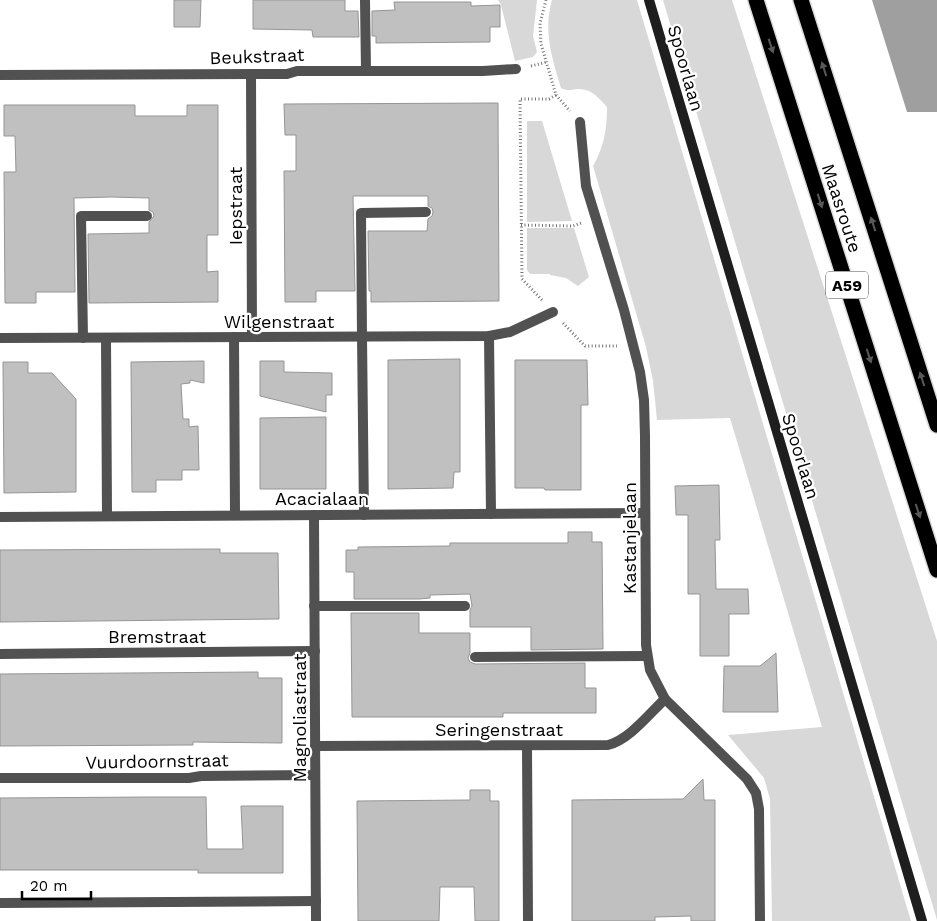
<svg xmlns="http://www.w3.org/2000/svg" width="937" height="921" viewBox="0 0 937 921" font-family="'Work Sans',sans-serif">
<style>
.green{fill:#d8d8d8}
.water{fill:#9f9f9f}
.building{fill:#c0c0c0;stroke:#959595}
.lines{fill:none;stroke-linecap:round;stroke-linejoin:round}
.motorway-casing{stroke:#dbdbdb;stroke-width:18}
.path{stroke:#737373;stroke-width:3;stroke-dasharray:1 2.5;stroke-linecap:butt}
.service{stroke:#515151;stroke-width:10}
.minor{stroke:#515151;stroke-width:10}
.secondary{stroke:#1e1e1e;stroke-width:10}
.motorway{stroke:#000;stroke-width:15}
.oneway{fill:#595959}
.labels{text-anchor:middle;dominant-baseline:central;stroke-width:4.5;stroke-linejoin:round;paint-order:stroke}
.shield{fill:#fff;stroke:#4c4c4c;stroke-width:1}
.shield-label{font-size:16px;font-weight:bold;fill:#000}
.street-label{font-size:18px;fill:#000;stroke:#fff}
</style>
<rect width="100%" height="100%" fill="#fff"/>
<g class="green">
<polygon points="498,0 537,0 533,36 537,52 533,57 515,61 501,5"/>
<path d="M552,0H637L911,921H772L770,799L764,778L728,735L822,727L730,418L657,420L653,381L646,347L593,166C604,147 607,129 607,107C598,97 591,88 577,89C571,90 566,91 561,88C552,58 543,31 552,0Z"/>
<polygon points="663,0 732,0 937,641 937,920"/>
<polygon points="527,121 542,121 572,221 527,222"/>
<polygon points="527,228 574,228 589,277 578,286 566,278 550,275 550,274 530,274 527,270"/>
</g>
<polygon class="water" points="872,0 937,0 937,112 907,112"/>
<g class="building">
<polygon points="174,0 201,0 200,27 174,27"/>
<polygon points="253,0 345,0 345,11 358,11 359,37 313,37 312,30 253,29"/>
<polygon points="394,2 471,2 471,6 500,5 500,27 490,27 490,42 376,43 376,36 372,36 372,11 395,10"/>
<polygon points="498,103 499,301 371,302 371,291 369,291 368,231 427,231 428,219 432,216 433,212 432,208 428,206 428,196 353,196 355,291 316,291 316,302 285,302 284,171 296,171 296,135 285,135 284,104"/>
<polygon points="4,105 135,105 135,116 187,116 187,105 218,105 218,235 207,235 207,272 218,271 218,302 89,303 88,234 149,233 149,222 154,216 153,212 149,210 149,198 111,197 74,198 75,292 36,292 36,303 5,303 4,172 16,172 15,136 4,136"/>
<polygon points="460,359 460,472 454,472 453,488 388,489 388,360"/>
<polygon points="515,360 587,360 588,405 581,405 581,490 545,490 544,488 515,488"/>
<polygon points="204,361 204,383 190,380 190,383 181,384 183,419 189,419 189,427 198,426 199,470 182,470 182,480 156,480 156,492 132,492 131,362"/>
<polygon points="260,361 284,361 284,372 332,373 332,395 326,395 326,412 260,396"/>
<polygon points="3,362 28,362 28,373 52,373 76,399 76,492 4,493"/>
<polygon points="326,417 326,489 260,489 260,418"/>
<polygon points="719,485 720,540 715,540 716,589 748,589 749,614 729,614 729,656 700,656 700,594 688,594 688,515 676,515 675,486"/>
<polygon points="568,532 592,532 592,542 602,542 603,649 531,650 531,627 470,627 470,610 472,606 470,594 430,595 430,598 419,599 354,599 354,572 346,572 346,550 358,550 358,547 450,546 450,543 568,543"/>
<polygon points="220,549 220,553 278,553 279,619 0,622 0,550"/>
<polygon points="351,613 419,613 419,633 470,633 470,653 468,658 470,662 475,664 585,663 585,688 596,688 596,713 503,713 503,717 352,717"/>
<polygon points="776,653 778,712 723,712 724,666 760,666"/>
<polygon points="258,672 258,678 282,678 282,743 193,742 193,745 0,746 0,674"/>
<polygon points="703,779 704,800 715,800 715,921 691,921 691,916 655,917 655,921 572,921 572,800 683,799"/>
<polygon points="470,790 490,790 490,801 499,801 499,921 475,921 474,887 440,887 439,921 358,921 357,801 470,800"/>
<polygon points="149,797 206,797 207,849 243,849 241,806 283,806 283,873 198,873 198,870 0,870 0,798"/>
</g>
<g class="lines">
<g class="motorway-casing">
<g id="motorway">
<polyline points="756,0 937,570"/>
<polyline points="801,0 937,425"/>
</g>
</g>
<g class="path">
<polyline points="546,0 540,23 541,44 556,95 570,111"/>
<polyline points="531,66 547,62"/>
<polyline points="521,225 573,226 581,223"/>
<polyline points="542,300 522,279 520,99 549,99 556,95"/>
<polyline points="563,323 585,346 617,346"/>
</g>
<g class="service">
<polyline points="362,336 361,213 426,212"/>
<polyline points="83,338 81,216 147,216"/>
<polyline points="314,606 465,606"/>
<polyline points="475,657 647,656"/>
</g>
<g class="minor">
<polyline points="365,0 366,71"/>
<polyline points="251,74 252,337"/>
<polyline points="0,75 287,74 297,71 483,71 516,69"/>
<polyline points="580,122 586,186 624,310 640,372 644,400 645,436 646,645 650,670 665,699 747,779 756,793 759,809 760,921"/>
<polyline points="362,336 364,515"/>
<polyline points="489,336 491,514"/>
<polyline points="234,337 235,515"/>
<polyline points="0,338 489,336 510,332 553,312"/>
<polyline points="106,338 107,516"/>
<polyline points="314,515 316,921"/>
<polyline points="0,517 645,513"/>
<polyline points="0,654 315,651"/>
<path d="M315,746L608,745C629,740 649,714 665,699"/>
<polyline points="527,746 528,921"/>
<polyline points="0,778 189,778 201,776 315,775"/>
<polyline points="0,903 316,901"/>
</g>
<polyline class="secondary" points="649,0 922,921"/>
<use href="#motorway" class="motorway"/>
</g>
<defs><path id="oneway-solid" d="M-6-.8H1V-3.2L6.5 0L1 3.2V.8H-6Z" transform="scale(1.25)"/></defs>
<g class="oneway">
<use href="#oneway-solid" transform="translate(771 46) rotate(72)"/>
<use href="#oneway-solid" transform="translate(824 69) rotate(-108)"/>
<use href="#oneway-solid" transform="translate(820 201) rotate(72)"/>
<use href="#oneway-solid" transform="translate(873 224) rotate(-108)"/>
<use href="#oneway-solid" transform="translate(869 356) rotate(72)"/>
<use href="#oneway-solid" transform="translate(922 379) rotate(-108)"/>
<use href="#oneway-solid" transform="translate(918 511) rotate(72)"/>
</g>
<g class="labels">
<rect class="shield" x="826" y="271.5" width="42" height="27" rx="4"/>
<g class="shield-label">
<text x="847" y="285">A59</text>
</g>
<g class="street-label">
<text transform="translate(257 56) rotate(-2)">Beukstraat</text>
<text transform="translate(686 68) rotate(74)">Spoorlaan</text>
<text transform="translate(235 206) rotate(-90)">Iepstraat</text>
<text transform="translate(842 208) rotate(72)">Maasroute</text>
<text x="279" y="321">Wilgenstraat</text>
<text transform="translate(801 456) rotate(73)">Spoorlaan</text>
<text x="322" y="498">Acacialaan</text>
<text transform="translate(629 538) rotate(-90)">Kastanjelaan</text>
<text x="157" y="636">Bremstraat</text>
<text transform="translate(299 718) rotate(-90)">Magnoliastraat</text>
<text x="499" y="729">Seringenstraat</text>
<text transform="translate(157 761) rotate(-1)">Vuurdoornstraat</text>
</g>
</g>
<path d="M22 891v8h69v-8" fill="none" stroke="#000000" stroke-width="2.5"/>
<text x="30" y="891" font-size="15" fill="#000000" stroke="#ffffff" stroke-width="4" paint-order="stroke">20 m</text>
</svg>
